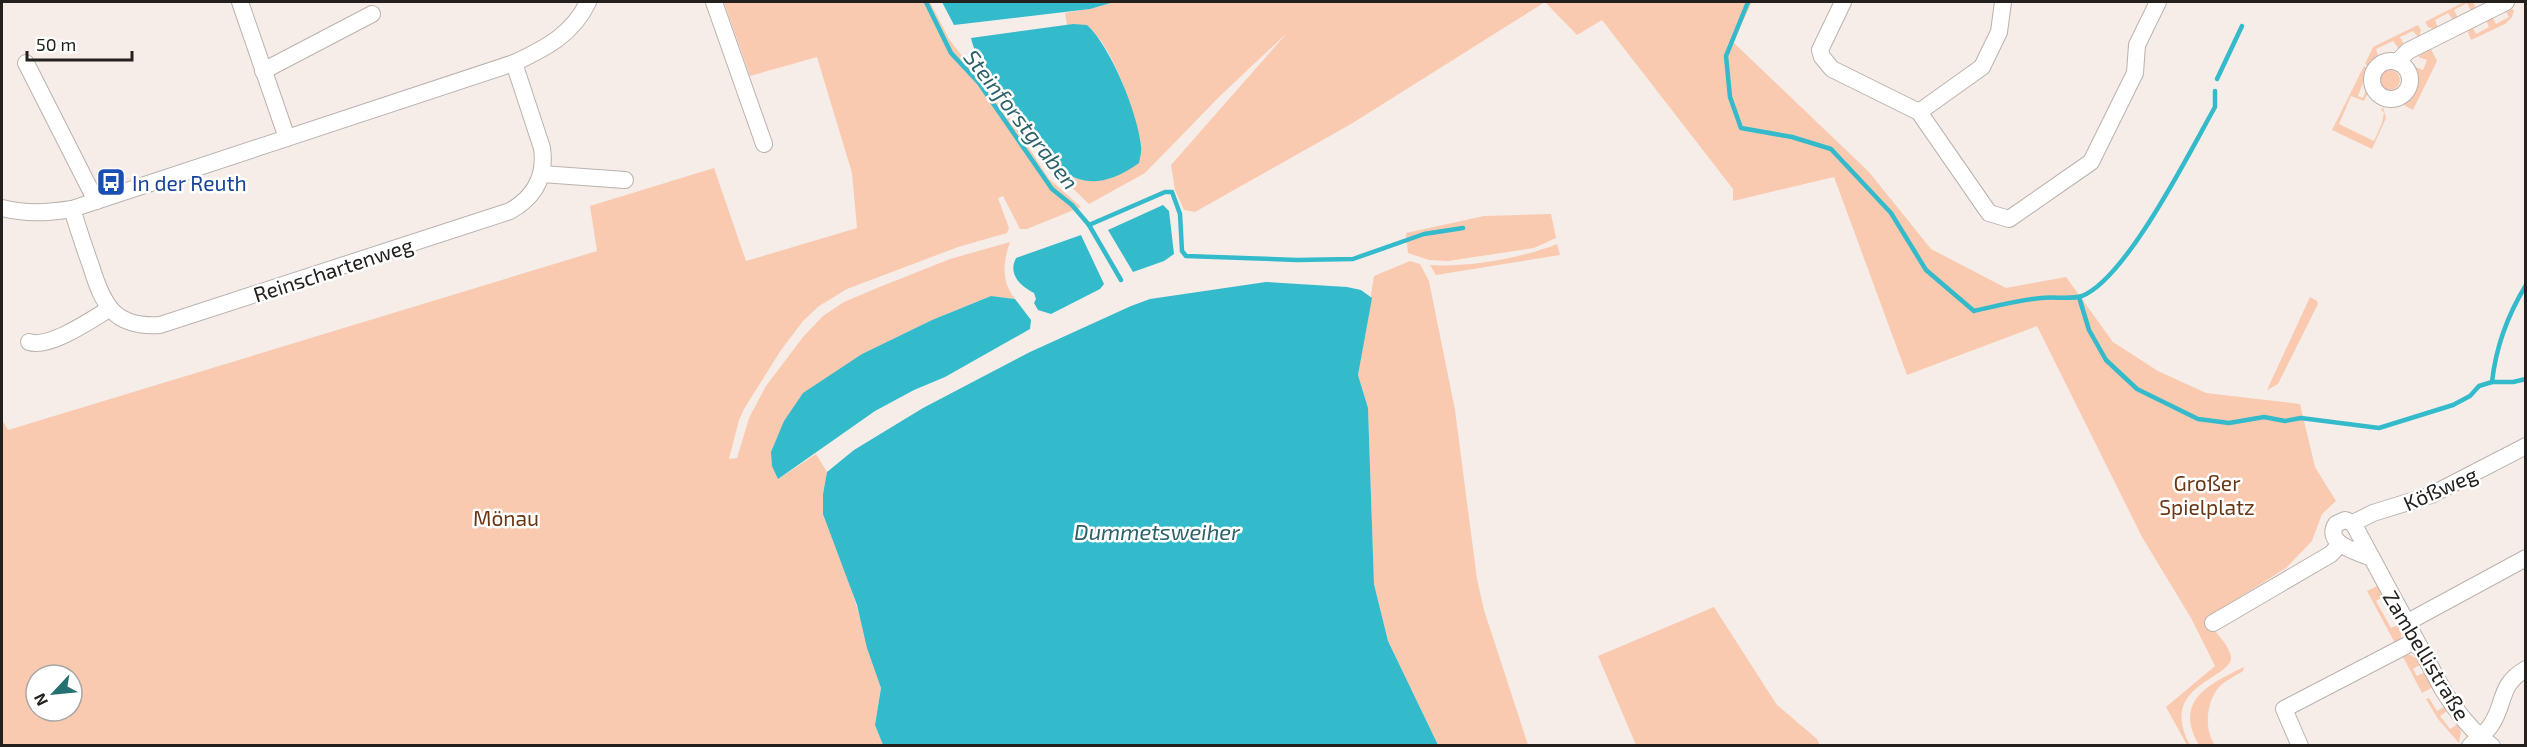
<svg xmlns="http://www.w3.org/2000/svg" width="2527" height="747" viewBox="0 0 2527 747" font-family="'Exo 2',sans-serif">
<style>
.green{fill:#f9cab0;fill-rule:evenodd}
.water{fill:#33bacb}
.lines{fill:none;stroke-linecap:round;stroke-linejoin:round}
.stream{stroke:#33bacb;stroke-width:4.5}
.minor-casing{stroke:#bab2ad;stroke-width:18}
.minor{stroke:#fff;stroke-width:16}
.labels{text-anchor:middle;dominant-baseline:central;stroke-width:5;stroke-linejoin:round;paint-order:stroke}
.transit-label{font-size:21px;fill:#164399;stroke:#fff;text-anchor:start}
.street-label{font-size:21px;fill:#23201e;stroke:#fff}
.park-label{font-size:21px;fill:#6a3715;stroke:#fff}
.water-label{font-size:22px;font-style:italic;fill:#2c6168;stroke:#fff}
</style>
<rect width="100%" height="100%" fill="#f6ede8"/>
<g class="green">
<path d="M724,2H930L949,39L1011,120L1049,179L1081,207L1027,229H1020L1003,196L998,198L1009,228L1007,233L958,247L847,289L819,306L803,321L781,350L744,409L739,420L729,459L737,458L749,418L766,386L803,337L823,316L844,302L877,288L950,259L1010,242C1003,262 1001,281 1015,299L991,296L932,320L862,354L778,479L816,454L827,472L823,494L881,688L875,725L883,745H2V420L8,430L597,251L590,206L714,168L746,261L857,228L852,173L817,57L750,76ZM36,675H72V711H36Z"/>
<path d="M1114,2H1752L1733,42L1869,172L1931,249L2006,288L2066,277L2113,342L2158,371L2206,393L2300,404L2315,467L2336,501L2322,514L2312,541L2286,568L2205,619C2212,629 2226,641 2230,653C2241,679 2155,681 2190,745H2187L2166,707L2215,666L2191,618L2142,537L2037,326L1907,375L1834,177L1733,201V189L1602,20L1577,35L1545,2L1351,124L1195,212L1184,210L1175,190L1171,165L1287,33L1220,96L1145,173L1089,204L1064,180L1057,167L1070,176L1082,180L1142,147C1132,109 1117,52 1087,25H1067L1065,13L1088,9Z"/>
<polygon points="2464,2 2473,2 2476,8 2471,11 2467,3 2454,10 2458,18 2453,20 2448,13 2435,20 2438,28 2436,30 2428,27 2425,22"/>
<polygon points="2507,8 2514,10 2512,17 2505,24 2471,40 2468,32 2470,27 2472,26 2476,34 2489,27 2486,19 2492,16 2496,24 2509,17 2505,10"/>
<polygon points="2418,25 2421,30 2419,38 2413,31 2400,37 2404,45 2399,49 2393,41 2376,49 2379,58 2369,66 2365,64 2373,47"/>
<polygon points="2430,47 2437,61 2413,110 2404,105 2415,85 2415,67 2423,70 2427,60 2418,57"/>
<polygon points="2364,66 2368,69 2358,96 2363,98 2366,91 2368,92 2364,101 2351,96 2339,124 2374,141 2382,123 2384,112 2381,110 2383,107 2386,118 2372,149 2332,130"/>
<circle cx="2390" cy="80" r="10"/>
<polygon points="1551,214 1556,238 1534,248 1448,261 1429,260 1408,253 1406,233 1484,216"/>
<path d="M1557,244L1560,255L1436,275L1430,265C1466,268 1523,258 1557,244Z"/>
<polygon points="1410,261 1420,264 1429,281 1455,410 1477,579 1484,610 1528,745 1438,745 1388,641 1374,584 1368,408 1358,375 1374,276"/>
<polygon points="2310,297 2317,301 2318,304 2278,384 2267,390"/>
<path d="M2379,585L2385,596L2376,601L2391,628L2400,624C2402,631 2403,639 2396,645L2367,591Z"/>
<polygon points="1714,607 1777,705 1817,739 1820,745 1636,745 1598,656"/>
<path d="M2402,655C2411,653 2416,658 2422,664L2413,669L2417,676L2427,671L2435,686L2422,693Z"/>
<path d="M2244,667L2243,671C2235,676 2225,681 2219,687C2206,702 2204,730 2215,745H2199C2174,701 2207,685 2244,667Z"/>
<polygon points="2429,698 2437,711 2444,707 2447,711 2440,716 2450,729 2458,724 2461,732 2459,743 2438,719 2426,699"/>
</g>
<g class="water">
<polygon points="942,2 1114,2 1090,9 954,25"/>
<path d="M1073,24L1087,25C1111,47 1137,112 1141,145C1142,151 1140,157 1139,163C1065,216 1039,141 1005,92C991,71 977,64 971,38Z"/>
<polygon points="1163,205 1169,211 1174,254 1164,261 1133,272 1108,230"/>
<path d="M1081,235L1104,284L1100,289L1051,314L1038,310L1034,303L1036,299L1034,293C1019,285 1008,274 1016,258Z"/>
<polygon points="1266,282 1347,287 1361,290 1372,298 1358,375 1368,408 1374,584 1388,641 1438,745 883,745 875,725 881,688 867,648 857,605 823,514 823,494 827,472 854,450 923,408 1030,352 1131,306 1150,299"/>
<polygon points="991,296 1015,299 1031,320 1030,329 945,377 914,390 875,411 778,479 772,466 771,452 784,421 803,393 862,354 932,320"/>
</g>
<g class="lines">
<g class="stream">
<polyline points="926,2 951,53 979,83 1052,189 1072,205 1089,225 1121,280"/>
<path d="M1748,2L1726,56L1730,97L1741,128L1792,137L1831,149L1891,213L1926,270L1974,311C1996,306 2019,300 2041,298C2054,296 2070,300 2082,296C2127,278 2190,151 2215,107V91"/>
<polyline points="2217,79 2242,26"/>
<polyline points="1089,225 1165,192 1172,192 1180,214 1182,251 1186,256 1297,260 1353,259 1424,234 1463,228"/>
<polyline points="2079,297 2089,330 2106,360 2137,389 2198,419 2229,423 2264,417 2285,421 2301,418 2379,428 2453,405 2470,396 2479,386 2492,382 2513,382 2526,379"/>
<path d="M2492,382C2496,346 2507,316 2526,285"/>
</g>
<g class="minor-casing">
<g id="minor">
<polyline points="240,2 287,138"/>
<polyline points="714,2 764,144"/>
<polyline points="1843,2 1820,50 1822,57 1832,69 1919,112 1989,213 2009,219 2091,162 2135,73 2137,45 2158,2"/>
<circle cx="2391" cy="80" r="19"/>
<polyline points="2397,62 2408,51 2506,2"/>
<polyline points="26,63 96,201"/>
<polyline points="263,71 372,14"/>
<polyline points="1919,112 1982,67 1999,32 2003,2"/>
<polyline points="542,174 625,180"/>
<path d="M2,208C26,214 47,213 72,209L514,63C546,48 573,34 588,2"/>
<path d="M72,209C78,228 84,247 91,266C103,305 114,328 160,325L510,211C535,197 546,176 542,148L514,63"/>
<path d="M29,342C49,349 91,320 109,309"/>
<polyline points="2353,523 2373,513 2431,495 2526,446"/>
<path d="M2369,557C2356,551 2324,544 2336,524L2345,520L2353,523L2443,690C2457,712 2471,731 2492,746"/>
<polyline points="2213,623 2331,554 2340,544"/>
<polyline points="2406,623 2526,558"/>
<polyline points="2300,746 2284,709 2415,641"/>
<path d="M2470,746C2477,739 2486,733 2491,725C2506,703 2498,685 2526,669"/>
</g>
</g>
<use href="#minor" class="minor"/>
</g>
<defs>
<g id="bus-square" transform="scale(1.5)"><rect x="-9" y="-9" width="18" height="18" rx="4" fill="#1a4fb4" stroke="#fff"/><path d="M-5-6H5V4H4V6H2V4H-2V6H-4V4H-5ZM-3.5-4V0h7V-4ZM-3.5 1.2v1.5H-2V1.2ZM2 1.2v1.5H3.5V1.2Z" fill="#fff"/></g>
</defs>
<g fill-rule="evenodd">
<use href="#bus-square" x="111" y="182"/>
</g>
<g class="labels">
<g class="transit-label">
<text x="132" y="182">In der Reuth</text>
</g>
<g class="street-label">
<text transform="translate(333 269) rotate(-18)">Reinschartenweg</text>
<text transform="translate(2440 488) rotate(-24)">Kößweg</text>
<text transform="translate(2427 655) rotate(59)">Zambellistraße</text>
</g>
<g class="park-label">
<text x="2207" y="482">Großer<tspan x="2207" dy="24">Spielplatz</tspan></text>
<text x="506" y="517">Mönau</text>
</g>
<g class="water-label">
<text transform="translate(1022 119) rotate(52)">Steinforstgraben</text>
<text x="1157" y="531">Dummetsweiher</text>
</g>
</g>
<rect width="2527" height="747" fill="none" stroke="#23201e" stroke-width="6"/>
<g transform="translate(54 693) rotate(244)"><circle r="28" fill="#ffffff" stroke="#a7a6a5" stroke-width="1.5"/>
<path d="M0-4.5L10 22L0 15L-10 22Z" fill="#257072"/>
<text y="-9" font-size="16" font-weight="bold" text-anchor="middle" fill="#23201e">N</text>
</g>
<path d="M27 51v9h105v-9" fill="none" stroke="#23201e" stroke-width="3"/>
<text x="36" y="51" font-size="18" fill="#23201e" stroke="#ffffff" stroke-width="4.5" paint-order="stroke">50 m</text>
</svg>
